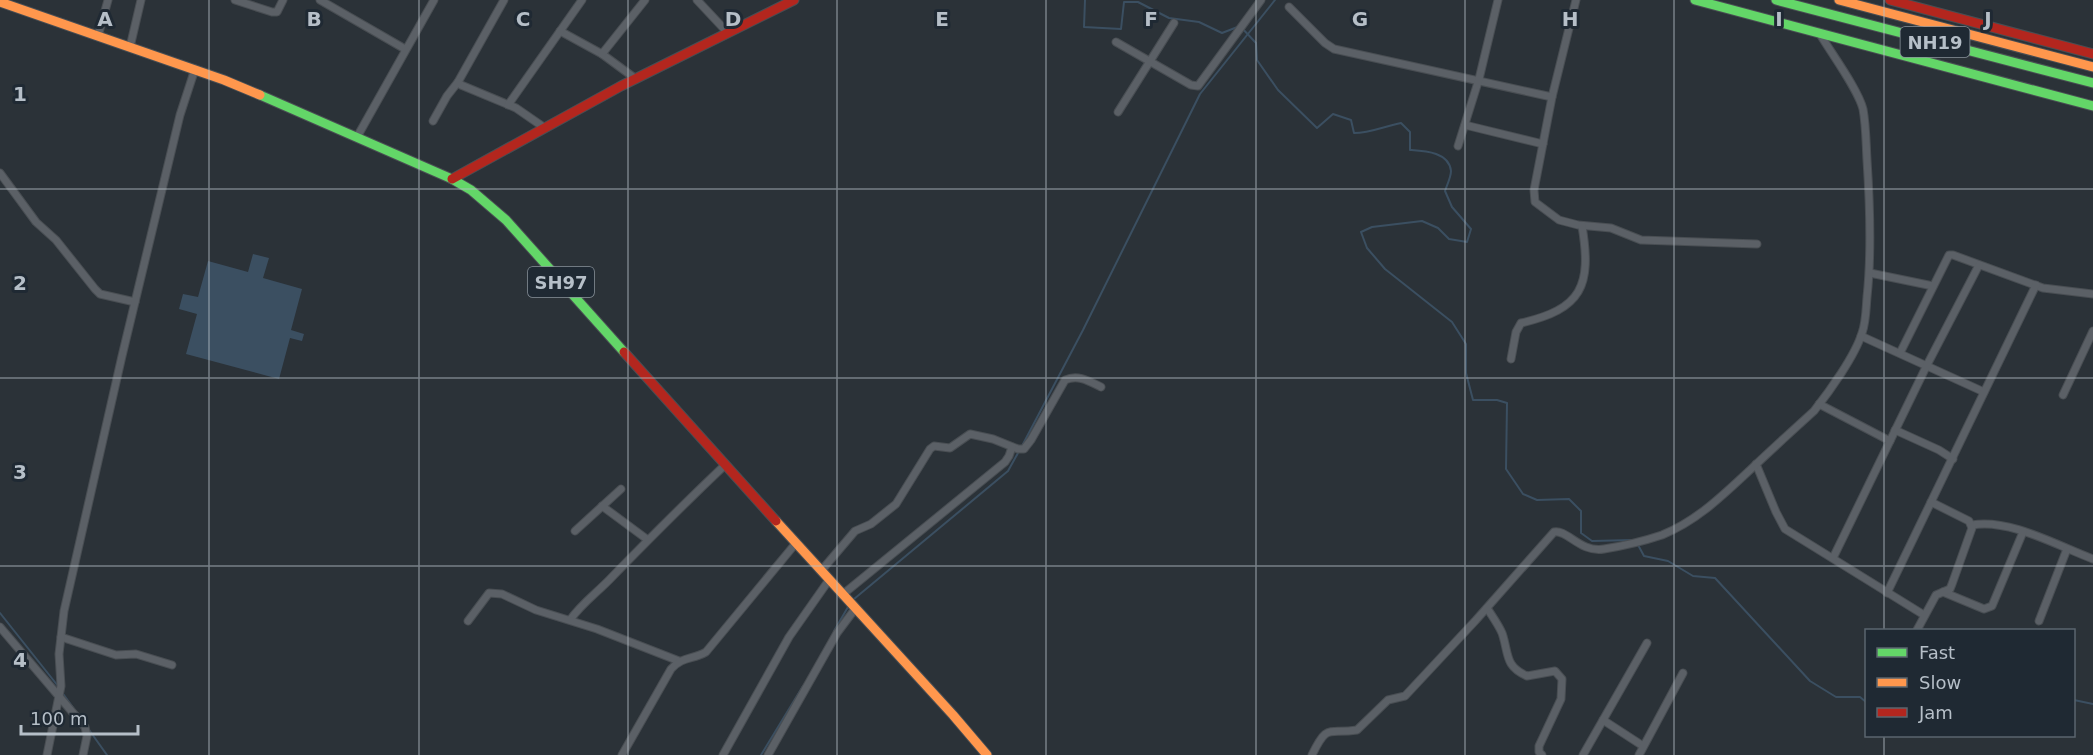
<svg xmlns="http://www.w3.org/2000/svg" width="2093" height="755" viewBox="0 0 2093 755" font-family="'DejaVu Sans',sans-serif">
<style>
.water{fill:#3b4f61}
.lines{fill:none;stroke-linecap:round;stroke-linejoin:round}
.stream{stroke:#3b4f61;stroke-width:2}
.street-casing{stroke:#494e53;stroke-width:9}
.fast-casing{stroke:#494e53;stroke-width:11}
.slow-casing{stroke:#494e53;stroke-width:11}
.jam-casing{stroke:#494e53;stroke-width:11}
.street{stroke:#5b6066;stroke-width:7}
.fast{stroke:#63d668;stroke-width:9}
.slow{stroke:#ff974d;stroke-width:9}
.jam{stroke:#b3261e;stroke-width:9}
.grid{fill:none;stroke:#b6bfc8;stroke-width:1.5;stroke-opacity:0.55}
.labels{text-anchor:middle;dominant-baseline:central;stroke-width:6;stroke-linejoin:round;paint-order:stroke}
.shield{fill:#1f2933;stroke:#89929b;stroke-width:1.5}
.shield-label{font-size:18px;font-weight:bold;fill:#b6bfc8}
.grid-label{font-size:20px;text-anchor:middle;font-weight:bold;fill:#b6bfc8;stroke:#1f2933;stroke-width:6;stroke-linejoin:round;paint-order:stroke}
</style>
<rect width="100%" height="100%" fill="#2b3238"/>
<polygon class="water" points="253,254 269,258 263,278 302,289 291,330 304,334 302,341 290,338 279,379 186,354 197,314 179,309 183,294 198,297 208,261 248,272"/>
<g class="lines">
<g class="stream">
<path d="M1085,0L1084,27L1121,29L1124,2H1138L1169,18L1199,22L1222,33L1240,26L1256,43L1257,60L1278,90L1317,128L1333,114L1351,120L1354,133C1370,133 1385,126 1401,123L1410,132V150C1425,151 1449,152 1451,171C1451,177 1447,185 1445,191L1452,207L1471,229L1467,242L1449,239L1438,228L1422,221L1372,227L1361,232L1367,248L1385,269L1452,322L1466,344V373L1473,400H1497L1507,403L1506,469L1523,494L1537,500L1569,499L1581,511V533L1592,541L1633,540"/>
<polyline points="1022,446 1083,330 1200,94 1275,0"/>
<polyline points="1637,543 1644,556 1668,561 1693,576 1715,578 1810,681 1836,697 1860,697 1866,702"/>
<polyline points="854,599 1008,471 1018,453"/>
<polyline points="0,613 58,686"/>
<polyline points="834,631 848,607"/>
<polyline points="61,691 77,713"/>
<polyline points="2074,700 2093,704"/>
<polyline points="87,727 107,755"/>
<polyline points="761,755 803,686"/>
</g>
<g class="street-casing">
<g id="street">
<polyline points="235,0 272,12 277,12 283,0"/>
<polyline points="320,0 405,49"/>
<polyline points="504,0 458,82 461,85 516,108 542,126"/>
<polyline points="697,0 727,32"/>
<polyline points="1576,0 1552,97 1534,190 1535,202 1559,220 1578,225 1611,228 1641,240 1757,244"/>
<polyline points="1289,7 1325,43 1334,49 1552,97"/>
<polyline points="560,31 602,54 636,79"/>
<polyline points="98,36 108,0"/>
<polyline points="1116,42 1191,85 1198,86 1261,0"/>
<polyline points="130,47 141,0"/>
<polyline points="602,54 645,0"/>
<polyline points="508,105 582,0"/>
<polyline points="1118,112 1174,23"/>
<polyline points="433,121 447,96 458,82"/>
<polyline points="1465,125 1543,144"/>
<polyline points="357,137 434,0"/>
<polyline points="1458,146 1479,79 1498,0"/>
<polyline points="0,173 36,222 56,240 95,289 100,294 135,302"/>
<polyline points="1870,273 1933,286"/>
<polyline points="1861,336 1984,392"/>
<polyline points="1900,353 1949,255 1953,255 2043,288 2093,294"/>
<path d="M1511,359L1516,332L1521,323C1582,309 1592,286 1582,226"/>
<polyline points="2063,395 2093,331"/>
<polyline points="1819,404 1890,441"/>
<polyline points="1895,430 1939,450 1953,459"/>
<polyline points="1756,464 1776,512 1785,529 1924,615"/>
<polyline points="602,506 648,540"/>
<path d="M1972,525C2009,518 2058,546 2093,559"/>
<polyline points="575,531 621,489"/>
<polyline points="1833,558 1927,365 1979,265"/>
<path d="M821,571L855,531L871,524L896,504L930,449L934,446L950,448L970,434L993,439L1018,449H1024L1031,440L1065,380C1078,374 1089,381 1101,387"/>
<polyline points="1943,592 1984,609 1992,606 2023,532"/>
<polyline points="1887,593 2036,285"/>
<polyline points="842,595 1005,462 1009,456 1012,447"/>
<path d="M1487,608C1492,616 1498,624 1502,633C1509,653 1504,666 1527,676L1555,671L1562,679L1561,699L1539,746V752L1542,755"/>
<path d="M570,620C582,603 598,592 612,577C649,539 686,502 725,465"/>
<polyline points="468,621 489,593 502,594 536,610 597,629 679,661"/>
<polyline points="2039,621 2067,549"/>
<polyline points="0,627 85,727 87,736 83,755"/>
<polyline points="1917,630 1936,595 1950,589 1952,584 1972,528 1969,521 1931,502"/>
<polyline points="61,637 116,655 136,654 172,665"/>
<polyline points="1603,720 1643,746"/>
<polyline points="47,755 61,686 59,654 64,611 122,356 180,115 195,69"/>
<path d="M622,755L671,669C683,656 692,660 706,652L796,543"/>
<polyline points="723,755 789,637 829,580"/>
<polyline points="768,755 837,633 855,609"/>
<path d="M1312,755C1328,722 1328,735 1357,730L1388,700L1405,696L1476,620L1554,532C1567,529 1580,553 1604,549C1623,546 1644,541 1662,535C1697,521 1723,495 1750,470C1771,450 1792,431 1814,411C1829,392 1855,356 1862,333C1866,322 1866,309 1867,297C1872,251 1870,205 1867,160C1866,143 1866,125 1863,109C1858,89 1831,53 1820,34"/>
<polyline points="1583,755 1647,643"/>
<polyline points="1639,755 1683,673"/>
</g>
</g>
<g class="fast-casing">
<g id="fast">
<polyline points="1695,0 2093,106"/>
<polyline points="1776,0 2093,83"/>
<polyline points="260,95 452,179 471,190 506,220 624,352"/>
</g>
</g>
<g class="slow-casing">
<g id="slow">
<polyline points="1839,0 2093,67"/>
<polyline points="0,2 224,80 260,95"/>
<polyline points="776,521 953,715 987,755"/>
</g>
</g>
<g class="jam-casing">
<g id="jam">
<polyline points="1890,0 2093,54"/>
<polyline points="452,179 621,86 794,0"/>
<polyline points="624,352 776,521"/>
</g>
</g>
<use href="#street" class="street"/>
<use href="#fast" class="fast"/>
<use href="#slow" class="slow"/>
<use href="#jam" class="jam"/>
</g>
<path class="grid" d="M209,0V755M419,0V755M628,0V755M837,0V755M1046,0V755M1256,0V755M1465,0V755M1674,0V755M1884,0V630M0,189H2093M0,378H2093M0,566H2093M1884,736V755"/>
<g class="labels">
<g class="shield">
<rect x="1900.5" y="27" width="69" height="30" rx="4.5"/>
<rect x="528" y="267" width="66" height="30" rx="4.5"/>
</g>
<g class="shield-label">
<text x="1935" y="42">NH19</text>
<text x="561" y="282">SH97</text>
</g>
</g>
<g class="grid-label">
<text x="105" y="26">A</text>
<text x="314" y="26">B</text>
<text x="523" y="26">C</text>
<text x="733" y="26">D</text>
<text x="942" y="26">E</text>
<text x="1151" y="26">F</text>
<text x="1360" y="26">G</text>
<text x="1570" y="26">H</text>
<text x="1779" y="26">I</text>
<text x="1988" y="26">J</text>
<text x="20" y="101">1</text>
<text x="20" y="290">2</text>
<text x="20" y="479">3</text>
<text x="20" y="667">4</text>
</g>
<rect x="1865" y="629" width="210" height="108" fill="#1f2933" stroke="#5b656f" stroke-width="1.5"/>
<rect x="1877" y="648" width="30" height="9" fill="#63d668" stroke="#5b656f" stroke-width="1.5"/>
<text x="1919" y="659" font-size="18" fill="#b6bfc8">Fast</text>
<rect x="1877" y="678" width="30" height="9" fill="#ff974d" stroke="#5b656f" stroke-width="1.5"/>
<text x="1919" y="689" font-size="18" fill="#b6bfc8">Slow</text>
<rect x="1877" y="708" width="30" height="9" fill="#b3261e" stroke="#5b656f" stroke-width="1.5"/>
<text x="1919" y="719" font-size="18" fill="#b6bfc8">Jam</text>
<path d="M21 725v9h117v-9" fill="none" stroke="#b6bfc8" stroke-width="3"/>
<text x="30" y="725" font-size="18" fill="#b6bfc8" stroke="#1f2933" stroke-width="4.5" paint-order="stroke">100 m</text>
</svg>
